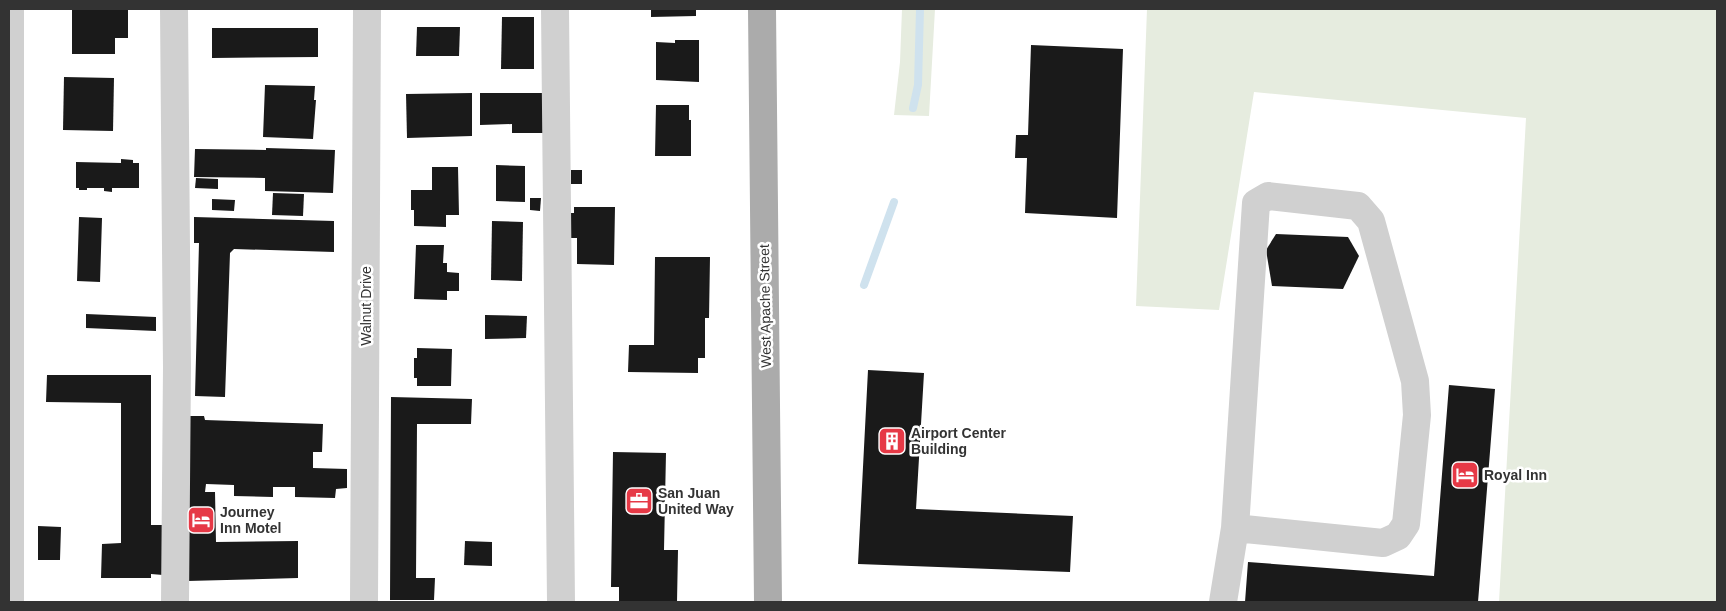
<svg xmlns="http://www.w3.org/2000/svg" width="1726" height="611" viewBox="0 0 1726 611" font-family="Arial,sans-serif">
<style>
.green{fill:#e6ecdf}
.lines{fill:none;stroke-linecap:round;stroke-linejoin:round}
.stream{stroke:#cfe2ee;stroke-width:8}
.building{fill:#1a1a1a}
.minor{stroke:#d0d0d0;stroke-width:28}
.major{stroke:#ababab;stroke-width:28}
.labels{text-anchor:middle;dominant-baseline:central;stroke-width:5;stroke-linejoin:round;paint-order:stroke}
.street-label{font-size:14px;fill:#333;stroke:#fff}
.poi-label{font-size:14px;font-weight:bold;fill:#333;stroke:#fff;text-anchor:start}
</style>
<rect width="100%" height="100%" fill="#fff"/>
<g class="green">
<polygon points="902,9 935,9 929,116 894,115 900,62"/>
<polygon points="1147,9 1717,9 1717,602 1499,602 1526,118 1254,92 1219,310 1136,306"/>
</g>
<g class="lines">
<g class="stream">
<polyline points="913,108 918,85 920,9"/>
<polyline points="864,285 894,202"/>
</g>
</g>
<g class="building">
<polygon points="72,9 128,10 128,38 115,38 115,54 72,54"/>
<polygon points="651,9 696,9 696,16 651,17"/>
<polygon points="502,17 534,17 534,69 501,69"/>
<polygon points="417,27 460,27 459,56 416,56"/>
<polygon points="212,28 318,28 318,57 212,58"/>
<polygon points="675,40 699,40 699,82 656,80 656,42 675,43"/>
<polygon points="1031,45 1123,49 1117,218 1025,213 1027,158 1015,158 1016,135 1028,135"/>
<polygon points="64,77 114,78 113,131 63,130"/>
<polygon points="265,85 315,86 314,100 316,100 313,139 263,137"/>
<polygon points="472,93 472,136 407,138 406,94"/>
<polygon points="480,93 543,93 543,133 512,133 512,124 480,125"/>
<polygon points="656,105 689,105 689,120 691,120 691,156 655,156"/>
<polygon points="266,148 335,150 333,193 265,191 265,178 194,177 195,149 266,150"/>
<polygon points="121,159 133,160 133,163 139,163 139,188 112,188 112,192 104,191 104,188 87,188 87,190 79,190 79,188 76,188 76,162 121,163"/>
<polygon points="496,165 525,166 525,202 496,201"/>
<polygon points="432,167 458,167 459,215 446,215 446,227 414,226 414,210 411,210 411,190 432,190"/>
<rect x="571" y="170" width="11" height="14"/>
<polygon points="196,178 218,179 218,189 195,188"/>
<polygon points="273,193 304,194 303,216 272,215"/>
<polygon points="530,198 541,198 540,211 530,210"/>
<polygon points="212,199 235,200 234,211 212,210"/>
<polygon points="574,207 615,207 614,265 577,264 577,238 568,238 568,213 574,213"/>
<polygon points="79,217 102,218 100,282 77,281"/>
<polygon points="194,217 334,221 334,252 234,249 230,253 225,397 195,396 199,243 194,243"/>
<polygon points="492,221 523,222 522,281 491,280"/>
<polygon points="1276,234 1348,237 1359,256 1343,289 1272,286 1266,250"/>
<polygon points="416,245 444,245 443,263 447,263 447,272 459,273 459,291 447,291 447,300 414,299"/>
<polygon points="655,257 710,257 709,318 705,318 705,358 698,358 698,373 628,372 629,345 654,345"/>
<polygon points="86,314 156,317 156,331 86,328"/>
<polygon points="485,315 527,316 526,338 485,339"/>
<polygon points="417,348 452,349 451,386 417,386 417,378 414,378 414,358 417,358"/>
<polygon points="868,370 924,373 916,509 1073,516 1070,572 858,564"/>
<polygon points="47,375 151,375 151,525 163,525 163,575 151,574 151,578 101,578 102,544 121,543 121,403 46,402"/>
<polygon points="1449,385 1495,389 1478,602 1245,602 1248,562 1434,576"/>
<polygon points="391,397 472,399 471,424 417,424 416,578 435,578 434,600 390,600"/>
<polygon points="186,416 204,416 205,420 323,424 322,452 313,452 313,468 347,469 347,488 336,489 335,498 295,497 295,487 273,487 273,497 234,496 234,485 206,484 205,492 215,492 216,542 298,541 298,578 187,581"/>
<polygon points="613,452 666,453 664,550 678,550 677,602 619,602 619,587 611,587"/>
<polygon points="38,526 61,527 60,560 38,560"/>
<polygon points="465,541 492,542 492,566 464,565"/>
</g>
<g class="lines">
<g class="minor">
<polyline points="10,9 10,602"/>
<polyline points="174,9 177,367 175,602"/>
<polyline points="555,9 561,602"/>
<polyline points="364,602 367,9"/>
<polyline points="1223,602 1235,528 1256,203 1268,196 1358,206 1371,221 1415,381 1417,415 1406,524 1398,536 1383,543 1235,528"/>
</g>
<polyline class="major" points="762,9 768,602"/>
</g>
<defs>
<g id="building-square" transform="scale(1.4375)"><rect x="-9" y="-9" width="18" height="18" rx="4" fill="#e63946" stroke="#fff"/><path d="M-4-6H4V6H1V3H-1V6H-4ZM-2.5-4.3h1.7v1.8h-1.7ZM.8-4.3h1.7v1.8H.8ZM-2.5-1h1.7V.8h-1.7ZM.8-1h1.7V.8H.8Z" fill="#fff"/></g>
<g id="hotel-square" transform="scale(1.4375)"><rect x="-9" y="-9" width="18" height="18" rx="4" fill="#e63946" stroke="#fff"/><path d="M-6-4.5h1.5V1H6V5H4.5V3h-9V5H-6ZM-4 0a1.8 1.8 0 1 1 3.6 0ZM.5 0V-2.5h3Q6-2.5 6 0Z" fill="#fff"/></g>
<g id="office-square" transform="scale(1.4375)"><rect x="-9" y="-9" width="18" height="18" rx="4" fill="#e63946" stroke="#fff"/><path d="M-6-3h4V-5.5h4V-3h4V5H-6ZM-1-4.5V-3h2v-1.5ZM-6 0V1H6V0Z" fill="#fff"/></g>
</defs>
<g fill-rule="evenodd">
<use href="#building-square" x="892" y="441"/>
<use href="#hotel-square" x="1465" y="475"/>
<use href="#office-square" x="639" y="501"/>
<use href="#hotel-square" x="201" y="520"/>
</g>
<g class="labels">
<g class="street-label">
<text transform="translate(366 306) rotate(-90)">Walnut Drive</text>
<text transform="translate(765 306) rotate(-91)">West Apache Street</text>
</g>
<g class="poi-label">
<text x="911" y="433">Airport Center<tspan x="911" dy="16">Building</tspan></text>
<text x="1484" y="475">Royal Inn</text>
<text x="658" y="493">San Juan<tspan x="658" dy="16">United Way</tspan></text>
<text x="220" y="512">Journey<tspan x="220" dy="16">Inn Motel</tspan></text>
</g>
</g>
<rect width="1726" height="611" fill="none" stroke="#333333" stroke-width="20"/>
</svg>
